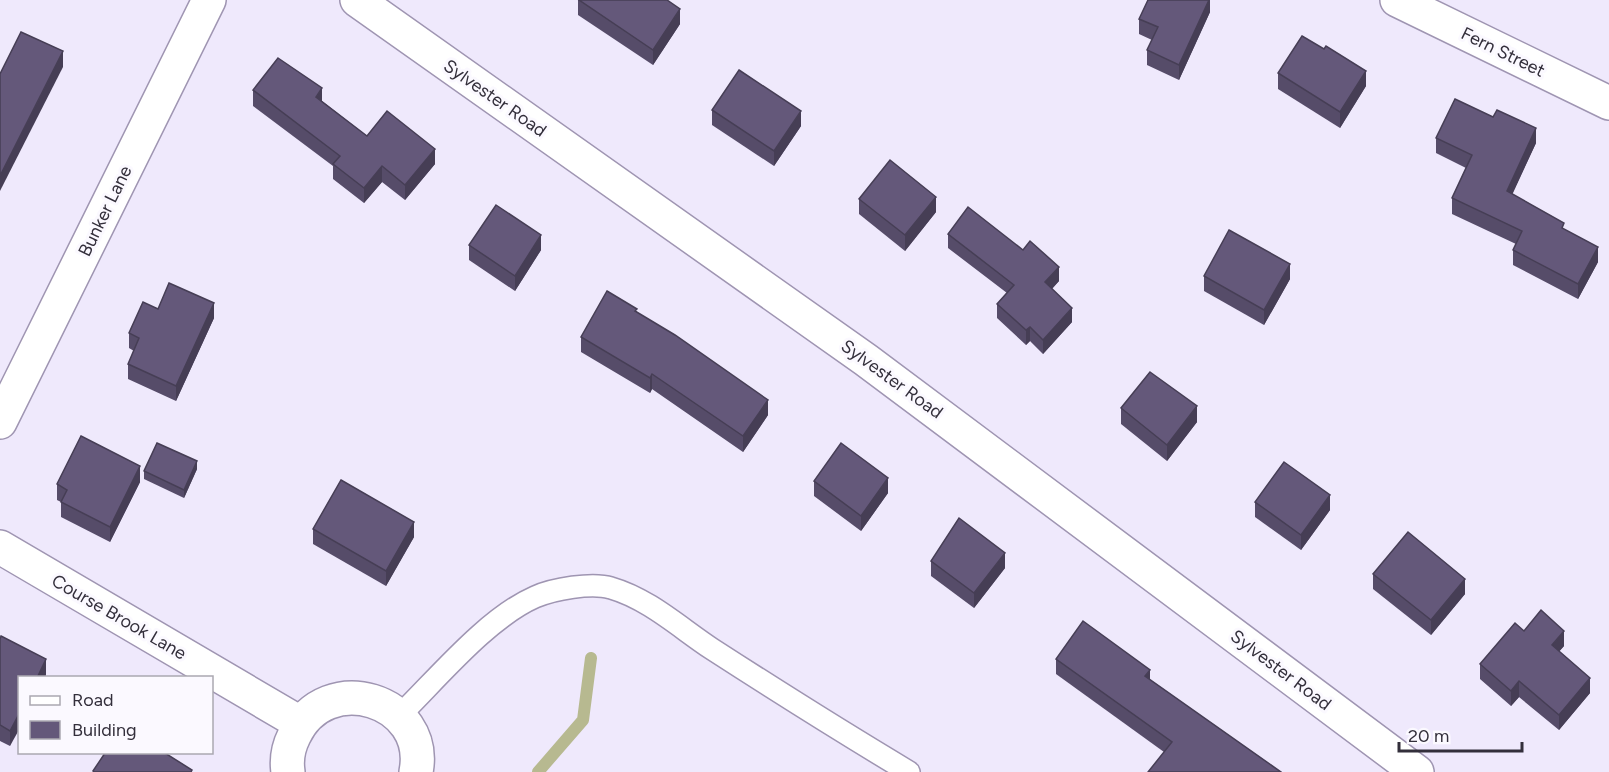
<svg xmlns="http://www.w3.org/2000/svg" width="1609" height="772" viewBox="0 0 1609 772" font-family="Figtree,sans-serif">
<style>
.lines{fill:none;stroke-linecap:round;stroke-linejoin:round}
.stream{stroke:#b7b990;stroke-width:12}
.lane-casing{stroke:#9f95b2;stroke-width:24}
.street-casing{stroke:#9f95b2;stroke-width:36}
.lane{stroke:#fff;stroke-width:21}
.street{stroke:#fff;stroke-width:33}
.wall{fill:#564c69}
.shaded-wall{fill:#463e55}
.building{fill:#64587a;stroke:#463e55;stroke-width:1.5}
.labels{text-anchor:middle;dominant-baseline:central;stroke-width:6;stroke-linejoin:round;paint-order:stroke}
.street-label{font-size:18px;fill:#332f3b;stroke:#fbf9ff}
</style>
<rect width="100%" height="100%" fill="#efe9fc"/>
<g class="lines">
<polyline class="stream" points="538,772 583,720 591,658"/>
<g class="lane-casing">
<path id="lane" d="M399,716C437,679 487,618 535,597C553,589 592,582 611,588C649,599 680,628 712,649C777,691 842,732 909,772"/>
</g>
<g class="street-casing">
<g id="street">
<polyline points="357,0 866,360 1417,772"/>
<polyline points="1397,0 1609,103"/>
<polyline points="0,422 209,0"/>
<polyline points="0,547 300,723"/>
<path d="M288,772C286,759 288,748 294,736C326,667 430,700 416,772"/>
</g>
</g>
<use href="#lane" class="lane"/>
<use href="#street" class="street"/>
</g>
<g class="wall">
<polygon points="578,0 579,0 680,24 653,65 578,15"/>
<polygon points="1210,0 1210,12 1179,80 1147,65 1147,50 1152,40 1139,34 1139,19"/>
<polygon points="1278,73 1366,86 1340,128 1278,89"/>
<polygon points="253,90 322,101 367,136 435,164 405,200 382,182 364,203 333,179 333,166 253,106"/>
<polygon points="712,110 801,126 774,166 712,125"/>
<polygon points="1436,138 1536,143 1512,194 1564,230 1598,262 1578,299 1513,265 1513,250 1516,244 1452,214 1452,198 1466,168 1436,153"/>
<polygon points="859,199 936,212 905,251 859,214"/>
<polygon points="948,234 1059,281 1052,289 1072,322 1043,354 1030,341 1026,345 997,318 997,304 1007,293 948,248"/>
<polygon points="469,245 541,250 515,291 469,260"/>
<polygon points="1204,276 1290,279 1264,325 1204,291"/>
<polygon points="158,309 214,318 176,401 128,379 128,364 134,351 129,348 129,333"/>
<polygon points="637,312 768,415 743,452 652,389 650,393 581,352 581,337"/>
<polygon points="1121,408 1197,422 1167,461 1121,424"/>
<polygon points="197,469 184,498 144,479 144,471"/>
<polygon points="814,481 888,493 861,531 814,496"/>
<polygon points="140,482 110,542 61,517 61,502 57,500 57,484"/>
<polygon points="1255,502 1330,510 1301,550 1255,517"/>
<polygon points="313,529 414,537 386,586 313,544"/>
<polygon points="931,561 1005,568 974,608 931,576"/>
<polygon points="1373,574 1465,594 1431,635 1373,589"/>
<polygon points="1524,631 1564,646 1559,651 1590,693 1559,730 1519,697 1511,706 1480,679 1480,664"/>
<polygon points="0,639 46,674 45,678 20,678 10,746 0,741"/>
<polygon points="1056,659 1150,680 1281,772 1164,752 1056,674"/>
</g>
<g class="shaded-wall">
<polygon points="1209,0 1210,0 1210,12 1179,80 1179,65"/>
<polygon points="680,9 680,24 653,65 653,50"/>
<polygon points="63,51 63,67 0,191 0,176"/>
<polygon points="1366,71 1366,86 1340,128 1340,112"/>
<polygon points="322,88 322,104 316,97"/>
<polygon points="801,111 801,126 774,166 774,151"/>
<polygon points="1536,128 1536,143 1507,206 1507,191"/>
<polygon points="435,149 435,164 405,200 405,185"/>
<polygon points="382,166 382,182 364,203 364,188"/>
<polygon points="936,197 936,212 905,251 905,235"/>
<polygon points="541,235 541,250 515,291 515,276"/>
<polygon points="1598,247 1598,262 1578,299 1578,284"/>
<polygon points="1290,264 1290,279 1264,325 1264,310"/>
<polygon points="1059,267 1059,281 1045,296 1045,282"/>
<polygon points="214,303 214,318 176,401 176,386"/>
<polygon points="1072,308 1072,322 1043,354 1043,340"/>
<polygon points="1030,327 1030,341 1026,345 1026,330"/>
<polygon points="652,374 652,389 650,393 650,378"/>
<polygon points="768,400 768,415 743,452 743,436"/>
<polygon points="1197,406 1197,422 1167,461 1167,445"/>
<polygon points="197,461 197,469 184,498 184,490"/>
<polygon points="140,466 140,482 110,542 110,527"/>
<polygon points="888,478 888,493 861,531 861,516"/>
<polygon points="1330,495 1330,510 1301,550 1301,535"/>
<polygon points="414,522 414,537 386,586 386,571"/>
<polygon points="1005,553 1005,568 974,608 974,593"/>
<polygon points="1465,579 1465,594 1431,635 1431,620"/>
<polygon points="1564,631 1564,646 1552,660 1552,645"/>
<polygon points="46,659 46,674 45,678 37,678"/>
<polygon points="1150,670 1150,685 1145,676"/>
<polygon points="1590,678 1590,693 1559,730 1559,715"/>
<polygon points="1519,681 1519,697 1511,706 1511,691"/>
<polygon points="20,712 20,728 10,746 10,731"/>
</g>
<g class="building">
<polygon points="579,0 667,0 680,9 653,50"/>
<polygon points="1148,0 1209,0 1179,65 1147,50 1158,27 1139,19"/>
<polygon points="21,32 63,51 0,176 0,74"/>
<polygon points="1302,36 1324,49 1326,46 1366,71 1340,112 1278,73"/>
<polygon points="278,58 322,88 316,97 367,136 387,111 435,149 405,185 382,166 364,188 333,164 340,156 253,90"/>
<polygon points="739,70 801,111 774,151 712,110"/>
<polygon points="1455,99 1493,117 1497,110 1536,128 1507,191 1564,223 1562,228 1598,247 1578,284 1513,250 1522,231 1452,198 1472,155 1436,138"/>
<polygon points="890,160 936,197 905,235 859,199"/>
<polygon points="496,205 541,235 515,276 469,245"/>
<polygon points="968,207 1023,250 1030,241 1059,267 1045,282 1072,308 1043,340 1030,327 1026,330 997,304 1014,285 948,234"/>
<polygon points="1229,230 1290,264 1264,310 1204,276"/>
<polygon points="169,283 214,303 176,386 128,364 139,338 129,333 143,302 158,309"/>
<polygon points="607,291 637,309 635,311 675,335 768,400 743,436 652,374 650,378 581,337"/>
<polygon points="1150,372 1197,406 1167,445 1121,408"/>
<polygon points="81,436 140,466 110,527 61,502 67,490 57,484"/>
<polygon points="157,443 197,461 184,490 144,471"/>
<polygon points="841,443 888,478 861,516 814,481"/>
<polygon points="1284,462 1330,495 1301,535 1255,502"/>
<polygon points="341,480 414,522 386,571 313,529"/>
<polygon points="959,518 1005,553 974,593 931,561"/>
<polygon points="1408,532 1465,579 1431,620 1373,574"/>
<polygon points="1541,610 1564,631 1552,645 1590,678 1559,715 1519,681 1511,691 1480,664 1515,623 1524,631"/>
<polygon points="1083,621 1150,670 1145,676 1281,772 1148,772 1172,742 1056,659"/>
<polygon points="1,636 46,659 37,678 20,678 20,712 10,731 0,725 0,639"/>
<polygon points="105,753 165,753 192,770 191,772 94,772 93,771"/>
</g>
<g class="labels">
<g class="street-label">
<text transform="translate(1503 52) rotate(26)">Fern Street</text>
<text transform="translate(495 98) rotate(35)">Sylvester Road</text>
<text transform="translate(105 211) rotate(-64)">Bunker Lane</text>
<text transform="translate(892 379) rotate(36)">Sylvester Road</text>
<text transform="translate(119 617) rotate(30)">Course Brook Lane</text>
<text transform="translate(1281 670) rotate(37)">Sylvester Road</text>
</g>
</g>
<rect x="18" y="676" width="195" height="78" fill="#fbf9ff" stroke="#aba8b1" stroke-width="1.5"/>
<rect x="30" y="696" width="30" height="9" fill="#ffffff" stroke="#aba8b1" stroke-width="1.5"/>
<text x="72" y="706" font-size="18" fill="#332f3b">Road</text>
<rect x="30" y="721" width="30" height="18" fill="#64587a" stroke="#aba8b1" stroke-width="1.5"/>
<text x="72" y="736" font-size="18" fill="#332f3b">Building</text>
<path d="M1399 742v9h123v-9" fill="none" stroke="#332f3b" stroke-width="3"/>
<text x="1408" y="742" font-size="18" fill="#332f3b" stroke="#fbf9ff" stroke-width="4.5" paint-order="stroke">20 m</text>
</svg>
